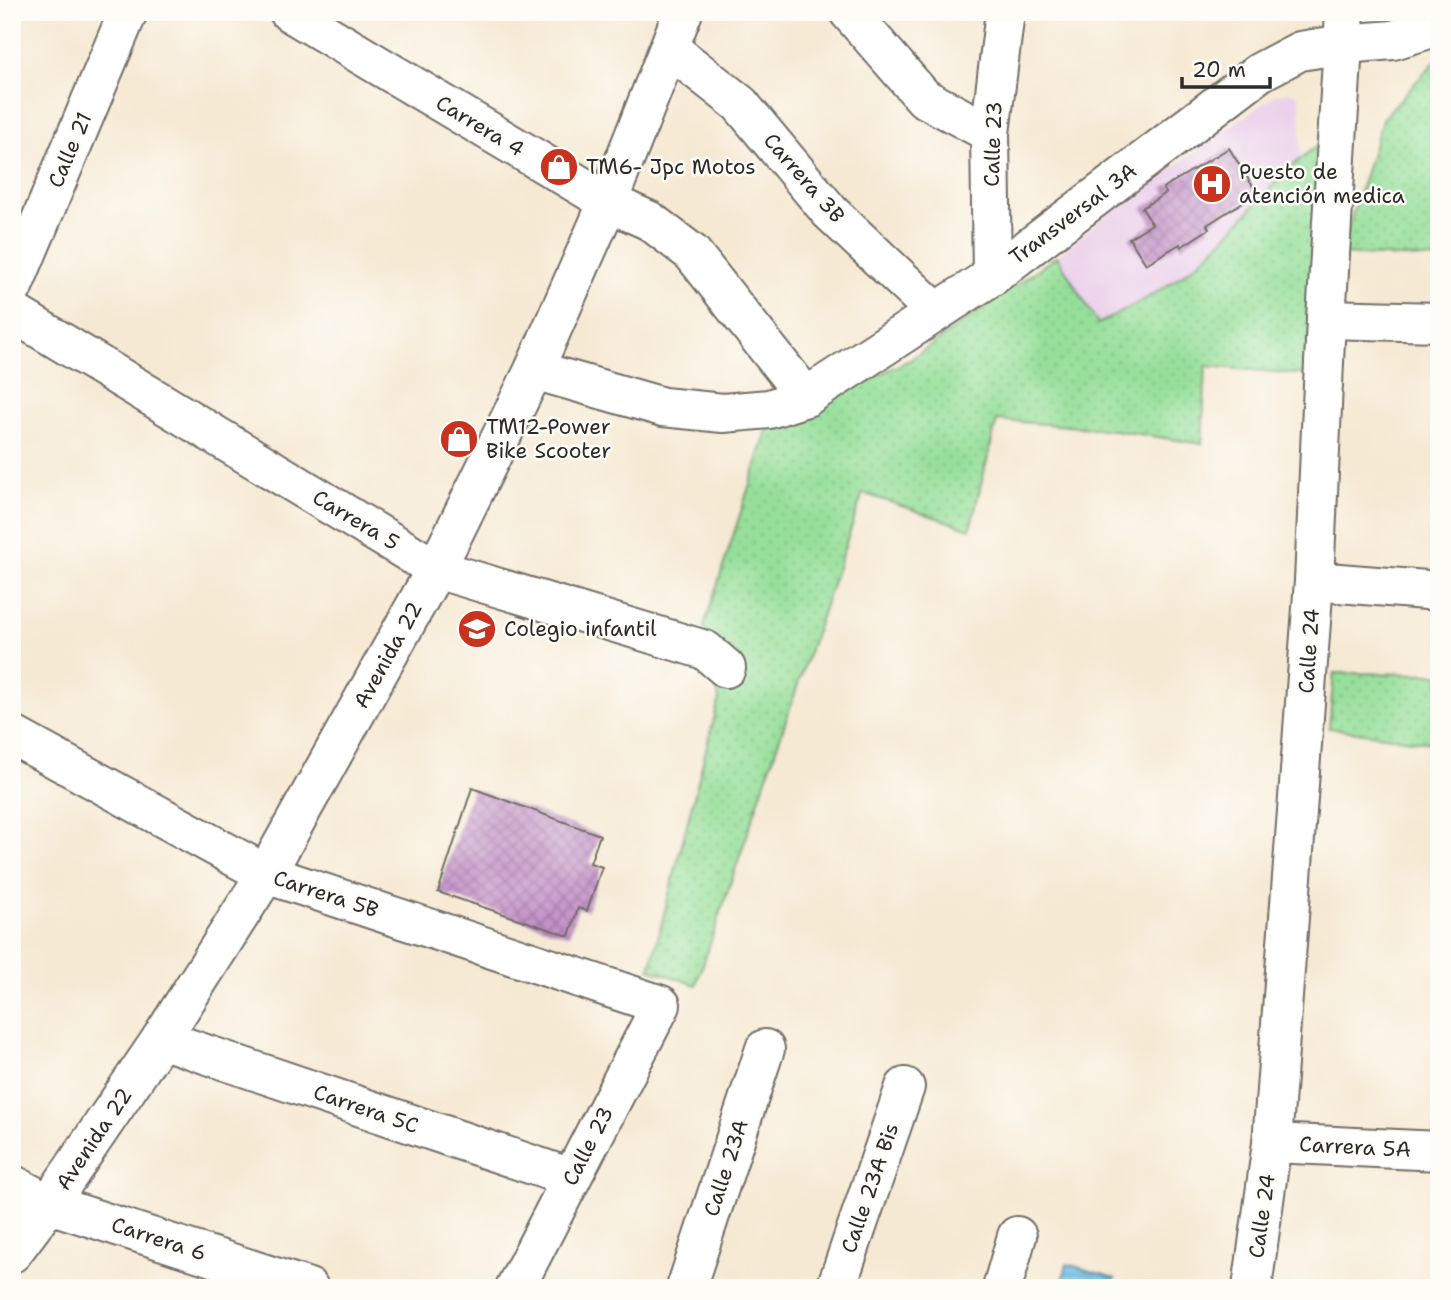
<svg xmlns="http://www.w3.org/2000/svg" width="1451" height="1300" viewBox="0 0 1451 1300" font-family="'Shantell Sans',sans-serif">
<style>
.built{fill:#ebd1eb}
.park{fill:url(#park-dots);stroke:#608562;stroke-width:2}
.water{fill:url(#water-rules);stroke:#4a7588;stroke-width:2}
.building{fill:url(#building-cross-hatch)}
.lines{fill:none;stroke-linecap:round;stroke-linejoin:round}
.minor-casing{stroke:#726e66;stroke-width:42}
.minor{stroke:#fff;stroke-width:38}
.labels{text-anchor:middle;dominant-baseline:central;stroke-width:5;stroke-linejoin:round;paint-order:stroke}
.street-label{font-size:21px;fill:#2b2b2b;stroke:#fdfcf7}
.poi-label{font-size:21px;fill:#2b2b2b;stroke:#fdfcf7;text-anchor:start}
</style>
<defs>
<pattern id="park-dots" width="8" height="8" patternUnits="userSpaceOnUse" patternTransform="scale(1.75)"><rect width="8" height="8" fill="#96df9a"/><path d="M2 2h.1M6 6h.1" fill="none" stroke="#81c085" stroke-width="1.8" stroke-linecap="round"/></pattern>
<pattern id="water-rules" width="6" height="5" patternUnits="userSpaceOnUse" patternTransform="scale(1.75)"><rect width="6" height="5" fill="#69bfe6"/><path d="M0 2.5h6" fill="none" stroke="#579bbb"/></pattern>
<pattern id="building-cross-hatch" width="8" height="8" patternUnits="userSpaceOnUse" patternTransform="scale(1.75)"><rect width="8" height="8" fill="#c390c8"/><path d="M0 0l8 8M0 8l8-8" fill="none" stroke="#9f76a3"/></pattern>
</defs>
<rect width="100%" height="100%" fill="#fdfcf7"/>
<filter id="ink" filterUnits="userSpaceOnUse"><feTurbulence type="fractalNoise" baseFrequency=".0143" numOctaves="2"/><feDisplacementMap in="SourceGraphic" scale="14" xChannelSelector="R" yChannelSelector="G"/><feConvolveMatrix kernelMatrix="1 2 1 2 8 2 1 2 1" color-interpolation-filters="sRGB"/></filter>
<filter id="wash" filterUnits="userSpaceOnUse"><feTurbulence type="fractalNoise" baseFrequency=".00686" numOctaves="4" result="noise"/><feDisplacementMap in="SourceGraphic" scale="28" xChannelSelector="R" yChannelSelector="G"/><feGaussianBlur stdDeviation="1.57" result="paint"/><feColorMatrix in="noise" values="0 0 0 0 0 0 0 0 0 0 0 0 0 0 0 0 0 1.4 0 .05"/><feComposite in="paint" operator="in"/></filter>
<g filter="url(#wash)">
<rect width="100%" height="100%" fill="#f6e9d3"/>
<polygon class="built" points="1288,92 1298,94 1300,103 1301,158 1206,256 1163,291 1098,325 1057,256 1111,211 1275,95"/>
<g class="park">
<polygon points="1439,57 1439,259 1340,254 1383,118"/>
<path d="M1322,142L1307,375L1206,366L1202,444L1114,430L997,420L970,529L863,493L696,985L650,969L719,699L704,626L768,428L910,360L1057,256L1098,324C1137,304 1174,285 1207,255C1246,218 1278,173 1322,142Z"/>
<polygon points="1334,673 1439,674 1439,744 1329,728"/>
</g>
<polygon class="water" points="1067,1264 1115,1278 1112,1288 1060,1288"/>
<g id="blocks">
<g class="building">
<polygon points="1229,148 1257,193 1207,225 1209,229 1181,247 1180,244 1146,264 1129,238 1152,224 1142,208 1166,193 1163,188"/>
<polygon points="472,788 600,835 590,863 602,867 587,911 578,908 569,936 438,892"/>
</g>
</g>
</g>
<g filter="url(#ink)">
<use href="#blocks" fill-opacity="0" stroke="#726e66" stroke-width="2"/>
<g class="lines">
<g class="minor-casing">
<g id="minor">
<polyline points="289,12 608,202 650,221 692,253 806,397"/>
<polyline points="849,12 924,98 990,133"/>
<polyline points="670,49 740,104 830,212 935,311"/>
<polyline points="992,276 990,133 1005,12"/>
<polyline points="12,289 128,12"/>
<polyline points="12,312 436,569 705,650 726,668"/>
<polyline points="1326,319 1439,322"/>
<polyline points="534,370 663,407 723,413 769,409 806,397 992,276 1260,72 1300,51 1344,44 1393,40 1439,26"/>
<polyline points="1314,581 1439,591"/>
<polyline points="12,735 266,874 661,1005 515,1288"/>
<polyline points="161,1039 571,1178"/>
<polyline points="1272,1143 1439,1151"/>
<polyline points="12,1184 49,1204 309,1288"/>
<polyline points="12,1253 49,1204 161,1039 266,874 436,569 534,370 608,202 683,12"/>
<polyline points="686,1288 765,1049"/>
<polyline points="836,1288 905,1087"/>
<polyline points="1002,1288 1017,1236"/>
<polyline points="1252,1288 1272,1143 1300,771 1314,581 1326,319 1345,12"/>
</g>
</g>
<use href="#minor" class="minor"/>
</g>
</g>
<defs>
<g id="shop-disc" transform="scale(2.0125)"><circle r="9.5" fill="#c8321e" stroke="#fdfcf7"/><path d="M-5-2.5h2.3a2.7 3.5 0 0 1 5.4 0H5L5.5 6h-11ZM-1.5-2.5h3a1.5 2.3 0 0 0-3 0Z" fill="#fff"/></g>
<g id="hospital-disc" transform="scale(2.0125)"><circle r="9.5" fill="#c8321e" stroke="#fdfcf7"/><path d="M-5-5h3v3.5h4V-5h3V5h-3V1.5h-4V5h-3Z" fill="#fff"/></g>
<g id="school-disc" transform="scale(2.0125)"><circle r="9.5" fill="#c8321e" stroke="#fdfcf7"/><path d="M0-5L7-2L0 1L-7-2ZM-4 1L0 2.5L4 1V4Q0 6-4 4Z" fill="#fff"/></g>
</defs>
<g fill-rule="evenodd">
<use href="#shop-disc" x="559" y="167"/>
<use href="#hospital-disc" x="1212" y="184"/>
<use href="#shop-disc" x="459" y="439"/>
<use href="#school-disc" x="477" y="629"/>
</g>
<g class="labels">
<g class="street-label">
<text transform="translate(480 126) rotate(31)">Carrera 4</text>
<text transform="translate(993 144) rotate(-88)">Calle 23</text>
<text transform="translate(70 150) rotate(-67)">Calle 21</text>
<text transform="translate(804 178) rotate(49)">Carrera 3B</text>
<text transform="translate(1073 214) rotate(-37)">Transversal 3A</text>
<text transform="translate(356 520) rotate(31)">Carrera 5</text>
<text transform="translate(1309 651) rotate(-86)">Calle 24</text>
<text transform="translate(388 655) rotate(-61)">Avenida 22</text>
<text transform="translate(326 894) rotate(18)">Carrera 5B</text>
<text transform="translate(366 1109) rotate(19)">Carrera 5C</text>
<text transform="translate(94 1139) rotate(-56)">Avenida 22</text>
<text transform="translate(588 1146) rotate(-63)">Calle 23</text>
<text transform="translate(1355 1147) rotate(3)">Carrera 5A</text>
<text transform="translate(726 1168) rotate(-72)">Calle 23A</text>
<text transform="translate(870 1188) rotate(-71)">Calle 23A Bis</text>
<text transform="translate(1262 1216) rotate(-82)">Calle 24</text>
<text transform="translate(159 1239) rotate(18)">Carrera 6</text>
</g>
<g class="poi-label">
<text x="586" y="167">TM6- Jpc Motos</text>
<text x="1239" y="172">Puesto de<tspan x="1239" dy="24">atención medica</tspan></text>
<text x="486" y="427">TM12-Power<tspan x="486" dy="24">Bike Scooter</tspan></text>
<text x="504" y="629">Colegio infantil</text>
</g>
</g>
<rect width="1451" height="1300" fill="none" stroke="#fdfcf7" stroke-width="42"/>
<path d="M1182 77v10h88v-10" fill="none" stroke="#2b2b2b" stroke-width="3.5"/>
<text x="1192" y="77" font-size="21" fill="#2b2b2b" stroke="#fdfcf7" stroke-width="5" paint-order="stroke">20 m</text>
</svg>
